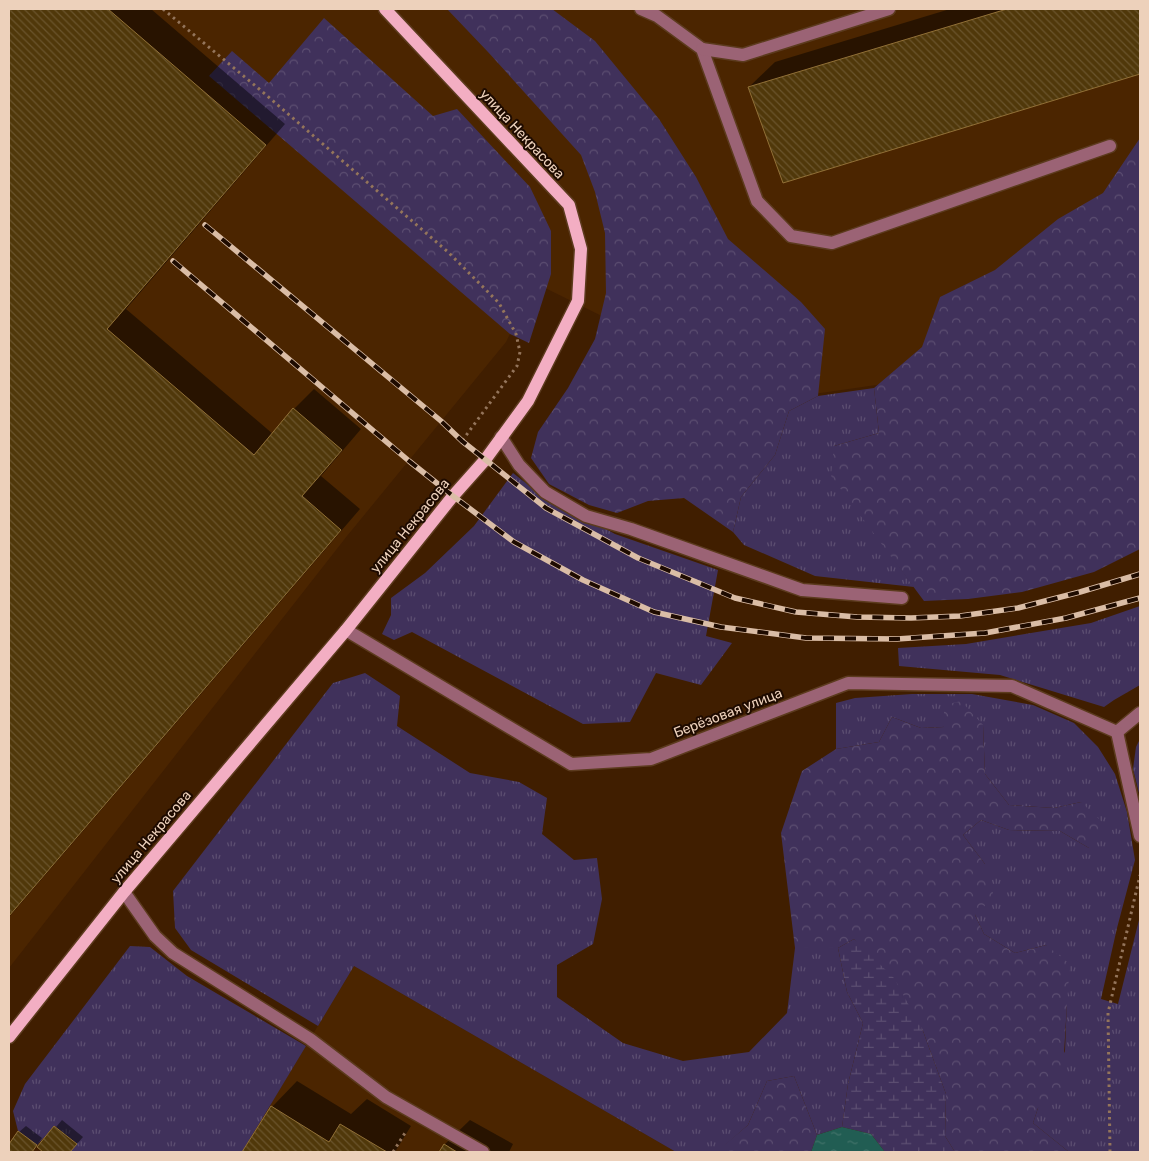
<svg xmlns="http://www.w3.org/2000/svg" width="1149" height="1161" viewBox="0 0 1149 1161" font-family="Rubik,sans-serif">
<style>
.built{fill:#4b2500}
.grass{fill:url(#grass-tufts)}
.forest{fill:url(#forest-crowns)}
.wetland{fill:url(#wetland-marsh)}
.water{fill:url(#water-ripples)}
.shadow{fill:#0007}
.building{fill:url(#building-back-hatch);stroke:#917037}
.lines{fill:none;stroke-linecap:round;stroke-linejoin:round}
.minor-casing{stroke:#5c3b1e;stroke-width:15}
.major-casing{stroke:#5c3b1e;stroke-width:15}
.path{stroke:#94755b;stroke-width:3;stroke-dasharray:2.5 4;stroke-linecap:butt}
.minor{stroke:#9b6375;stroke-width:12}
.major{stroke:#f3aec3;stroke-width:12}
.rail-casing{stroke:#dabda6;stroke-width:5.5}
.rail{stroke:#1e0b00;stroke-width:4;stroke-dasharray:11;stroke-linecap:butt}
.labels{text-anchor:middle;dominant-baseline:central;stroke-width:4;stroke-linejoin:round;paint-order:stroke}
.street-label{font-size:14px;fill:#edd1bb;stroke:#1e0b00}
</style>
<defs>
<pattern id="grass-tufts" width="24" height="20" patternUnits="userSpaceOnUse" patternTransform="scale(1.25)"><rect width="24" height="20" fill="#40315b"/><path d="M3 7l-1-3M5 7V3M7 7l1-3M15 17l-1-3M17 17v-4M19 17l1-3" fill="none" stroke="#5c4e71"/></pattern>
<pattern id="forest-crowns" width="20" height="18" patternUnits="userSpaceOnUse" patternTransform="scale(1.25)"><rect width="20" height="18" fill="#40315b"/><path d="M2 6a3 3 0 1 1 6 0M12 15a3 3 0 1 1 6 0" fill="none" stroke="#5c4e71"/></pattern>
<pattern id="wetland-marsh" width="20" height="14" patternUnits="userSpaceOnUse" patternTransform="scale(1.25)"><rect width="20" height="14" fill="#40315b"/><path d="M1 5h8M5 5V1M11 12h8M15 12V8" fill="none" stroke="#5c4e71"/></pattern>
<pattern id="water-ripples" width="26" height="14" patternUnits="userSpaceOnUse" patternTransform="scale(1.25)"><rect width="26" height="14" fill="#215d53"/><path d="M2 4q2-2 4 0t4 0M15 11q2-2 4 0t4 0" fill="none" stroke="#42736a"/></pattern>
<pattern id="building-back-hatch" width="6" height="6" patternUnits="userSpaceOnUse" patternTransform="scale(1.25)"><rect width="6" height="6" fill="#50380a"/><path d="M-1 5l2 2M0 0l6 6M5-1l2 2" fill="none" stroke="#6a542c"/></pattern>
</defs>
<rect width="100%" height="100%" fill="#401e00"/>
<g class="built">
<polygon points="9,9 1140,9 1140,194 897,382 772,400 535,283 506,342 347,536 9,968"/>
<polygon points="354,966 676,1152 242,1152"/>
</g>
<g class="grass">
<polygon points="874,388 879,433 834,446 887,550 914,587 815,576 744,545 733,532 741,497 775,455 789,411 818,396"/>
<polygon points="513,473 536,491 615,534 718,570 706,636 732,643 701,685 656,673 630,722 583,724 412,632 394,640 382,634 391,615 391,598 425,573 474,526"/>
<polygon points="1140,606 1140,685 1114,700 1104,707 1000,675 899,666 898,648 966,644 1091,623"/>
<polygon points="365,673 400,696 397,726 470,773 519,782 547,798 542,834 574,860 597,858 602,899 593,944 557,965 557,997 623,1043 683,1061 749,1052 787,1013 795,948 838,948 847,992 863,1023 848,1084 842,1127 817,1135 794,1076 767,1081 748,1125 723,1147 722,1152 676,1152 354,966 318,1026 191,950 175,928 173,891 333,683"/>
<polygon points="912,694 972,694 1033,705 1074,723 1098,747 1115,774 1127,812 1135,860 1117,928 1101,999 1118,1004 1140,916 1139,881 1140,884 1140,1152 1069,1152 1033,1123 1038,1108 1065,1051 1067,998 1046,945 1015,953 984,934 975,915 985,864 963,835 981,820 1009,830 1060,831 1089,848 1081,802 1054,808 1009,805 985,774 983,725 921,728 892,717 879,742 836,749 836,703 855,698"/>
<polygon points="1140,739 1140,797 1133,769 1136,747"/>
<polygon points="130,946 150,947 187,976 306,1046 242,1152 70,1152 77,1144 55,1126 37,1145 18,1131 13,1111 25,1084"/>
</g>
<g class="forest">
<polygon points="447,9 552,9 595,41 659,119 696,177 728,239 801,302 825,329 818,396 789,411 775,455 741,497 733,532 684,498 648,501 617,513 589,505 549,484 531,458 538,432 568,388 595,339 606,293 605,233 595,192 581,155 488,52"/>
<polygon points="324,18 433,116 457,109 530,187 551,231 551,274 529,343 510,334 209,76 232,51 269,83"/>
<polygon points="1140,138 1140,549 1094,572 1022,592 968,599 924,601 831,476 834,446 879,433 874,388 922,347 940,297 995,270 1058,219 1103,193"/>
<path d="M961,701L983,725L985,774L1009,805L1054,808L1081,802L1103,823L1089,848L1060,831L1009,830L981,820L963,835L985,864L994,897L975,915L984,934L1015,953L1046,945L1070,964C1066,1007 1065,1051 1061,1094L1038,1108L1033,1123L1069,1152H955L945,1136L946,1094L923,1031L854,939L838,948H795L781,833L802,771L836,749L879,742L892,717L921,728L944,727V705Z"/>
<polygon points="794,1076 817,1135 811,1152 722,1152 722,1147 748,1125 767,1081"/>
</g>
<polygon class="wetland" points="854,939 894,978 923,1031 946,1094 945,1136 955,1152 885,1152 871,1134 842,1127 848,1084 863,1023 847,992 838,948"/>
<polygon class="water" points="842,1127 871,1134 885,1152 811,1152 817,1135"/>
<g class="shadow">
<polygon points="9,9 151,9 285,124 126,309 273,434 294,409 314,389 361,429 321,476 360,509 9,917"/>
<polygon points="950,9 1140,9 1140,72 784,181 749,87 775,62"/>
<polygon points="297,1081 351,1114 367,1099 411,1126 395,1152 244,1152 272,1107"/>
<polygon points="62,1120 83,1137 70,1152 45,1152 39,1147"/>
<polygon points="470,1120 513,1144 509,1152 440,1152 444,1145"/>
<polygon points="26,1126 42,1138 32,1152 9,1152 9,1146 19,1132"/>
</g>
<g class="building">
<polygon points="9,9 108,9 266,145 107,329 254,455 293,408 342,450 302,496 341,530 9,916"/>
<polygon points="1007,9 1140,9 1140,74 783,183 748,87"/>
<polygon points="271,1106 329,1142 340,1124 387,1152 242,1152"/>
<polygon points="54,1126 77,1144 70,1152 43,1152 37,1147"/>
<polygon points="18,1131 37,1145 32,1152 9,1152 9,1144"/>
<polygon points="444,1144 457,1152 439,1152"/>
</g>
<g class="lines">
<g class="minor-casing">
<g id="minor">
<polyline points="641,9 657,16 702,49 757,201 791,236 832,243 1110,146"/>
<polyline points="702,49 743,55 889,9"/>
<polyline points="501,437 519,465 545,492 586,516 631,529 802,590 902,598"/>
<polyline points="346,630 571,764 651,759 848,683 1012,686 1117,732 1140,713"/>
<polyline points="1117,732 1140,836"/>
<polyline points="124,892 155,936 173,953 310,1039 386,1097 483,1152"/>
</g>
</g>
<g class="major-casing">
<polyline id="major" points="9,1037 124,892 346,630 453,496 485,460 528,401 578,301 581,249 569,205 385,9"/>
</g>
<g class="path">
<polyline points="163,9 258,88 448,252 499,303 516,334 520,352 517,366 462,441"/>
<polyline points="393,1152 405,1133"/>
<polyline points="1110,1152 1108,1013 1140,875"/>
</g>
<use href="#minor" class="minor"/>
<use href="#major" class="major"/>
<g class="rail-casing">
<g id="rail">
<polyline points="205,225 441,421 462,441 546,508 638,558 735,598 796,612 857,617 911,618 960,616 1018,608 1080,592 1140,574"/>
<polyline points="173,261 409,461 453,496 514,542 583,580 654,612 721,627 806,638 897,639 985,633 1066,618 1140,598"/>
</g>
</g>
<use href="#rail" class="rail"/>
</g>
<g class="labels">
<g class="street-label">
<text transform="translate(522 134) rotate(47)">улица Некрасова</text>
<text transform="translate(410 526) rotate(-51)">улица Некрасова</text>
<text transform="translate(728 713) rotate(-21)">Берёзовая улица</text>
<text transform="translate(151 837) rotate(-50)">улица Некрасова</text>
</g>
</g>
<rect width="1149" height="1161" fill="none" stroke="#edd1bb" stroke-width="20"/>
</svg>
